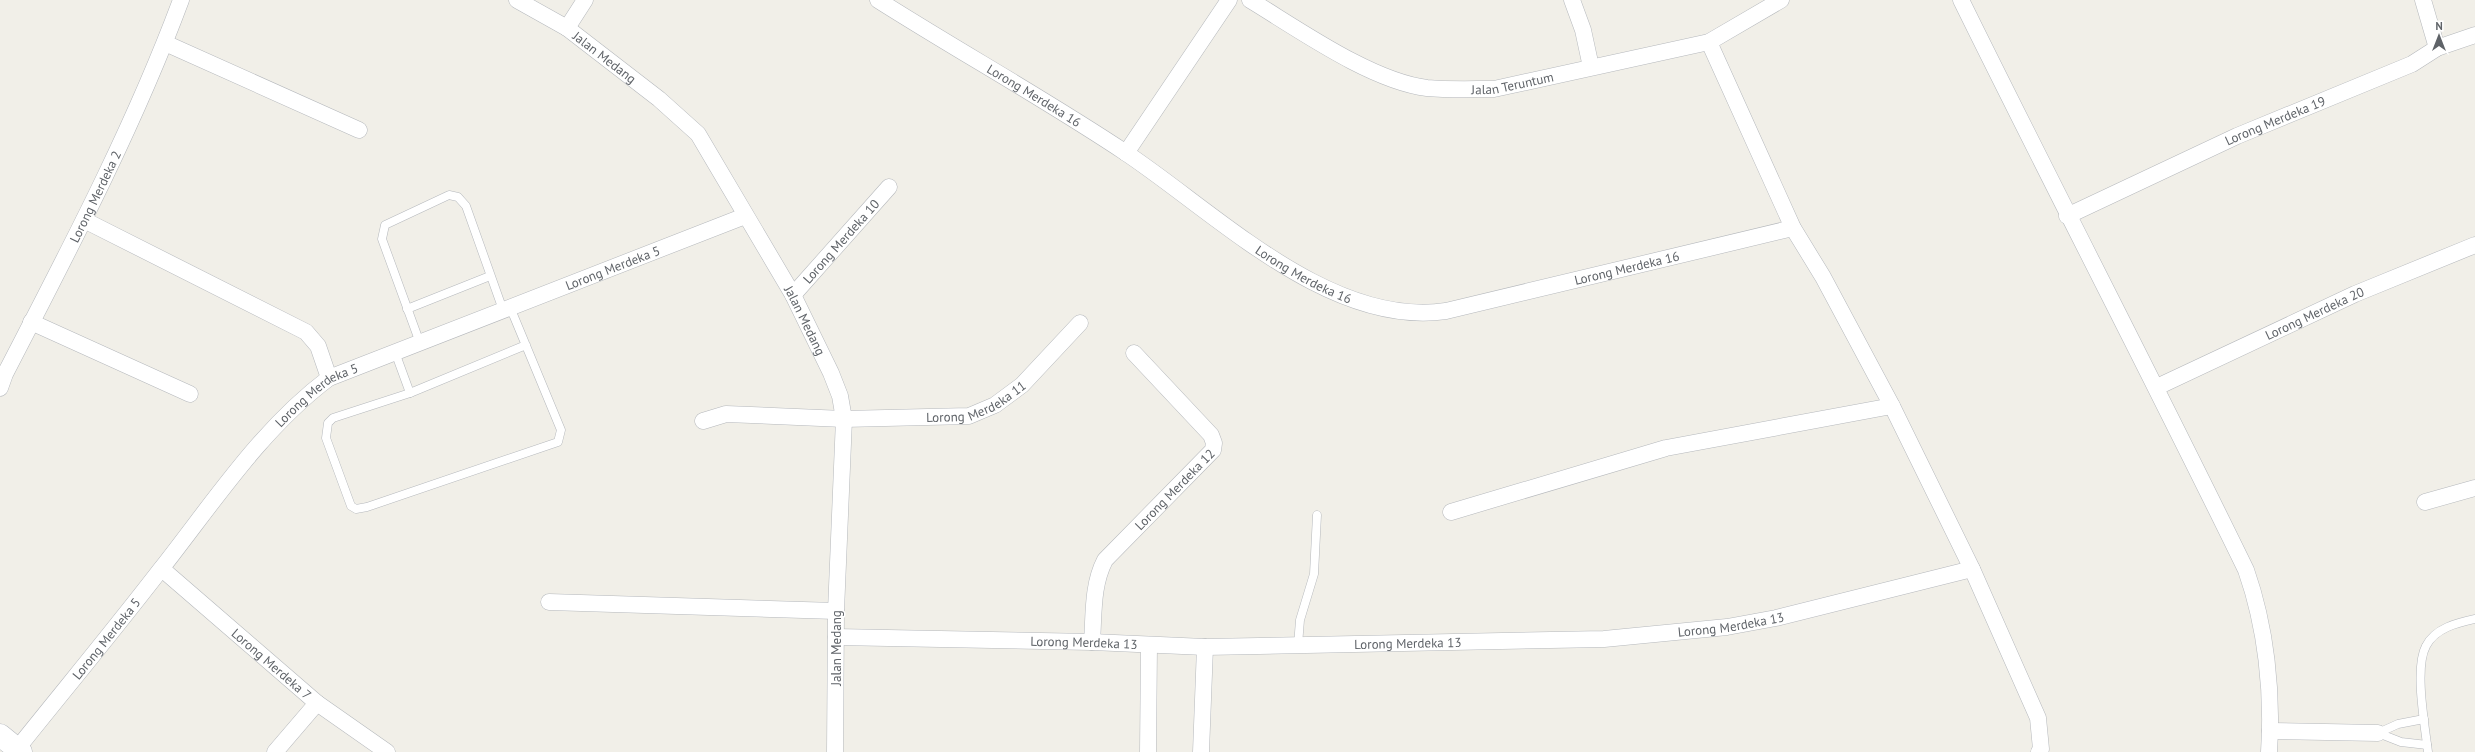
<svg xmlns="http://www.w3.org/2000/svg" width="2475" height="752" viewBox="0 0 2475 752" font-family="'PT Sans',sans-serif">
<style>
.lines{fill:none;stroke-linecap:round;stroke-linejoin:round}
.service-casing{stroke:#b5b8bc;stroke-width:9}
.minor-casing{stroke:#b5b8bc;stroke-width:17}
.secondary-casing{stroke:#b6babf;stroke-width:23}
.service{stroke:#fff;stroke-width:8}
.minor{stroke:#fff;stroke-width:16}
.secondary{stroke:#fff;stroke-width:22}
.labels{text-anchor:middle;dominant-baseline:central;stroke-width:3;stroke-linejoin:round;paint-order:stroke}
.street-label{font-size:13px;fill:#5f6368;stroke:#fff}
</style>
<rect width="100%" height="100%" fill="#f1efe8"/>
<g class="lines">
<g class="service-casing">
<g id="service">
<polyline points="510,307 561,430 558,442 367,507 356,509 351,506 326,438 328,423 333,418 410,393 526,345"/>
<polyline points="407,309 490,276"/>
<polyline points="420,343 382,239 385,225 449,195 458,197 466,206 503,310"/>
<polyline points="395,352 410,393"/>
<polyline points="1298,645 1300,620 1314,574 1317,515"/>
<polyline points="2378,733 2401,742 2427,745"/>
<polyline points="2378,733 2398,724 2424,719"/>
<path d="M2428,752C2425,726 2414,668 2426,646C2435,628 2457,623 2475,619"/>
</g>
</g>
<g class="minor-casing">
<g id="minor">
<path id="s1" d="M517,0L567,28L659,99L698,134L793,295L831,373L840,396L844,419L836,611L835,752"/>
<path id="s2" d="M878,0C960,52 1045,99 1126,153C1216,213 1330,328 1446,311L1793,228"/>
<path id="s3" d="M1250,0C1298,29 1371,81 1427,88C1449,90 1472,89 1494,89L1709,42L1781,0"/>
<polyline points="1572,0 1583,30 1591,67"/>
<path d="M1961,0C2055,191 2153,379 2246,570C2266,627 2273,692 2269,752"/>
<polyline points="2423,0 2437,48"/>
<polyline points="567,28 585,0"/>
<polyline points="1709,42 1793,228 1823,277 1892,406 1972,569 2038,718 2041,749 2039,752"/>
<polyline points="165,43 359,130"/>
<polyline points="1126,153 1229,0"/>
<path id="s4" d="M2067,216L2237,136L2412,64L2437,48L2475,35"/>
<polyline points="84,220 306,332 318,346 329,378"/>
<path id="s5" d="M793,295L889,187"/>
<polyline points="31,322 190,394"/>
<path id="s6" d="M2157,387L2355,294L2475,245"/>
<path id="s7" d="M0,388L5,374C68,252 133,129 181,0"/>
<path id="s8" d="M703,421L726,414L844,419L969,416L995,405L1022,385L1080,323"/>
<polyline points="2425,502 2475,488"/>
<polyline points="1451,512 1666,448 1892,406"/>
<path id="s9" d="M162,569L317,703L387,752"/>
<polyline points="549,602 836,611"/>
<path id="s10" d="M836,637L1092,642L1205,647L1604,639L1727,627L1776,618L1972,569"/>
<path id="s11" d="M1092,642C1094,614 1092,585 1105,560L1213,450L1214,443L1211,435L1134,353"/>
<polyline points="2270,731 2378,733"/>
<path id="s12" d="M17,749C65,689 114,630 161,569C213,503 261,429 329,378L745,216"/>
<polyline points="275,752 317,703"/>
<polyline points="1148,752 1149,645"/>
<polyline points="1201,752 1205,647"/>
</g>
</g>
<g class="secondary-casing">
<polyline id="secondary" points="0,735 21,752"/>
</g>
<use href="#service" class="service"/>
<use href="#minor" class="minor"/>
<use href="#secondary" class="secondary"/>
</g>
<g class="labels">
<g class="street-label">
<text stroke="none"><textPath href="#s1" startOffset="105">Jalan Medang</textPath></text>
<text stroke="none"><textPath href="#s3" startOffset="285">Jalan Teruntum</textPath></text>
<text stroke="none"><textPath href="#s2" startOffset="183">Lorong Merdeka 16</textPath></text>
<text stroke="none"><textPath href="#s4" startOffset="229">Lorong Merdeka 19</textPath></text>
<text stroke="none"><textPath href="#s7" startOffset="214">Lorong Merdeka 2</textPath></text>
<text stroke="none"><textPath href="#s5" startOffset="72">Lorong Merdeka 10</textPath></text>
<text stroke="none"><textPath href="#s12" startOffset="790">Lorong Merdeka 5</textPath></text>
<text stroke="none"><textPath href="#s2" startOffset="843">Lorong Merdeka 16</textPath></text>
<text stroke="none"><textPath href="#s2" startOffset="507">Lorong Merdeka 16</textPath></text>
<text stroke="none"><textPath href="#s6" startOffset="174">Lorong Merdeka 20</textPath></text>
<text stroke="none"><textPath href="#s1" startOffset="441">Jalan Medang</textPath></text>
<text stroke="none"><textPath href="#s12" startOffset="466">Lorong Merdeka 5</textPath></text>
<text stroke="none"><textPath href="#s8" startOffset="278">Lorong Merdeka 11</textPath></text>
<text stroke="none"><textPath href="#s11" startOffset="183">Lorong Merdeka 12</textPath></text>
<text stroke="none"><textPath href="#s10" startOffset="896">Lorong Merdeka 13</textPath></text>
<text stroke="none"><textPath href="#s12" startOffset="142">Lorong Merdeka 5</textPath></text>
<text stroke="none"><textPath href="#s10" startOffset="248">Lorong Merdeka 13</textPath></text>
<text stroke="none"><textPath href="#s10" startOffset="572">Lorong Merdeka 13</textPath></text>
<text transform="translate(836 648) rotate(-90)">Jalan Medang</text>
<text stroke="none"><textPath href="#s9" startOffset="145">Lorong Merdeka 7</textPath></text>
</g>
</g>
<g transform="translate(2439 36)" stroke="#ffffff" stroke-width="3" paint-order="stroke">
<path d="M0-3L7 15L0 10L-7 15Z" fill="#5f6368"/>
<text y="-6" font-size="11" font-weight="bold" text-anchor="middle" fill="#5f6368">N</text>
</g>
</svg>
